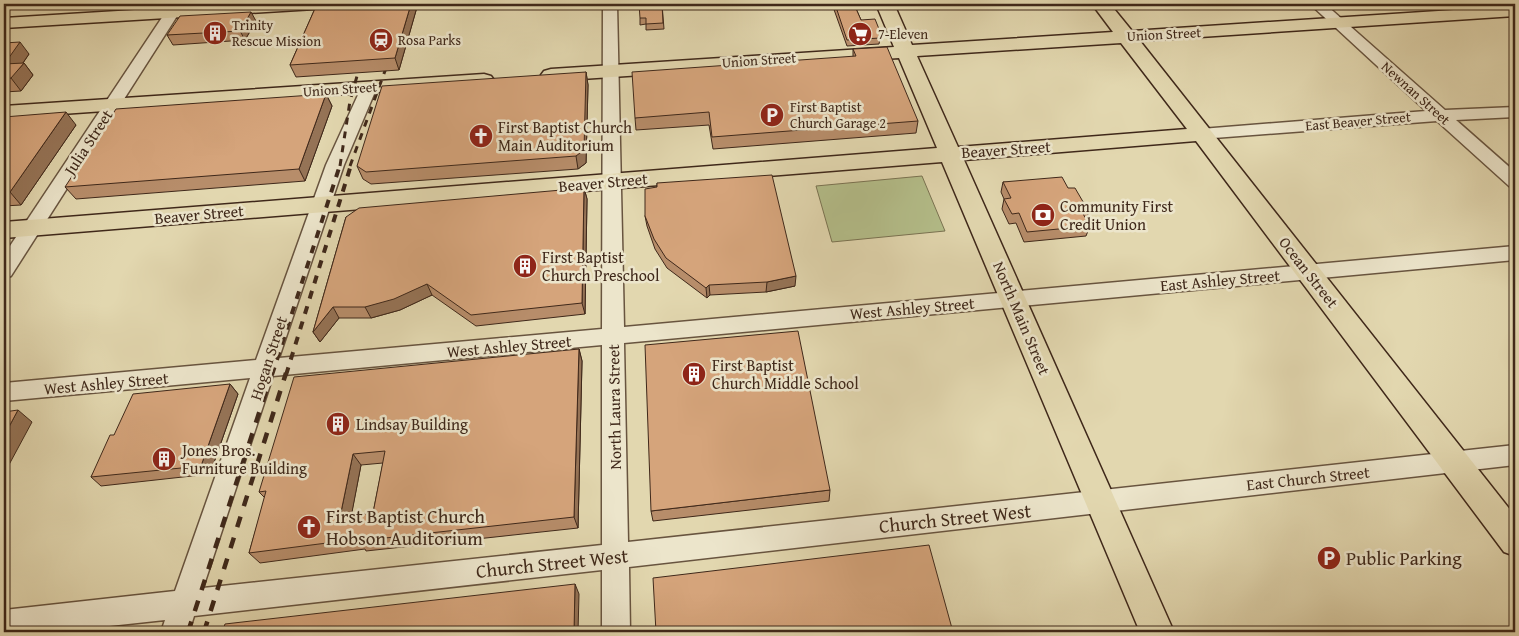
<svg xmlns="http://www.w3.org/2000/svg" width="1519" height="636" viewBox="0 0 1519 636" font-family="'Gentium Book Plus',serif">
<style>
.green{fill:#b4be8a;stroke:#7a7352}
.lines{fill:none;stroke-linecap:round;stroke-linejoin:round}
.minor-casing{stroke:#68543f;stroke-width:3}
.major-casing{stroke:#3f281a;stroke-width:3}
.minor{fill:#ece5cb;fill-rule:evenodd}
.major{fill:#e2d7af;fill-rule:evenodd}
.rail-far2{stroke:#3f281a;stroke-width:3;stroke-dasharray:7 7;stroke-linecap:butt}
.rail-far1{stroke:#3f281a;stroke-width:4;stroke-dasharray:8 8;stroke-linecap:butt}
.rail{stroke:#3f281a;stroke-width:4.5;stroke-dasharray:11 11;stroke-linecap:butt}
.wall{fill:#b78d6a;stroke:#3f281a;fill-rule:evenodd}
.shaded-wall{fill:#957356;stroke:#3f281a}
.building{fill:#d5a47b;stroke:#3f281a;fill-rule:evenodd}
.labels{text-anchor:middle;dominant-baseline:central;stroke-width:5;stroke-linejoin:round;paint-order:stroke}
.far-poi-label{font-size:14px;fill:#3f281a;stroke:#ece5cb;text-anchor:start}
.far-street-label{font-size:14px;fill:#3f281a;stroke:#ece5cb}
.poi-label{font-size:16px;fill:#3f281a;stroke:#ece5cb;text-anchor:start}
.street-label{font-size:16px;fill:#3f281a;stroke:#ece5cb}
.near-poi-label{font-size:19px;fill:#3f281a;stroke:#ece5cb;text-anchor:start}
.near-street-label{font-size:19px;fill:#3f281a;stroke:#ece5cb}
</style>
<rect width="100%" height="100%" fill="#e2d7af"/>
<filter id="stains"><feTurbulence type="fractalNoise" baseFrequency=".004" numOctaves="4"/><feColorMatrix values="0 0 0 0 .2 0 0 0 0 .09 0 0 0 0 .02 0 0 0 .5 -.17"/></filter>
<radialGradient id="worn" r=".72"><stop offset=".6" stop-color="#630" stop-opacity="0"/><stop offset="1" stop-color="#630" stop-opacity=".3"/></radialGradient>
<polygon class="green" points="922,176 945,231 832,242 816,186"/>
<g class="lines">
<g class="minor-casing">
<g id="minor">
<path d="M603,4H617L624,327L1515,246V260L624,343L628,542L1515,445V465L629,567L630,632H602V570L194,616L189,632H161L165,620L54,632H4V610L175,591L250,378L4,401V383L256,360L326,165L363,84H375L377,87L344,165L279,358L602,329ZM602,345V545L203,588L273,376Z"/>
<polygon points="1310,4 1325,4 1445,110 1515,107 1515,117 1456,120 1515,172 1515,188 1509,186 1437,121 1201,139 1195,138 1192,134 1195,130 1201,129 1426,111"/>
<polygon points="172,9 177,10 179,13 11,276 4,278 4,255 165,13 167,10"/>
</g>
</g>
<g class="major-casing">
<g id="major">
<polygon points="232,4 324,4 321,8 315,9 4,28 4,18"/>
<path d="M876,4H894L912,45L1113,32L1092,4H1110L1132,31L1515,6V16L1140,41L1515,516V556L1504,552L1196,141L964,160L1174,632H1140L942,162L4,238V222L937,148L899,58L551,81L544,79L541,75L544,71L551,69L894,47ZM1121,43L1187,129L958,147L917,56Z"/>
<polygon points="484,74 491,76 494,80 491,84 4,118 4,106"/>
</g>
</g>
<use href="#minor" class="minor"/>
<use href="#major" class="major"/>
<g class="rail-far2">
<polyline points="340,166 350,101 361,62"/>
<polyline points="350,166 389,60"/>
</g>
<g class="rail-far1">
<polyline points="272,375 340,165"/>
<polyline points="286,375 351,165"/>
</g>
<g class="rail">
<polyline points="188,632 272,373"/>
<polyline points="204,632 286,373"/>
</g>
</g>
<g class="wall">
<polygon points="317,4 416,4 417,7 399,70 296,77 290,65"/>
<polygon points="662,4 664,29 646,30 646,24 640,25 640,18"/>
<polygon points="832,4 854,4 861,20 881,34 879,44 847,46"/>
<polygon points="256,21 245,40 173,45 167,35"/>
<polygon points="4,43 29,54 23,63 24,63 33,75 21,91 4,92"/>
<polygon points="853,49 918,121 916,133 713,149 709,125 636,130 635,118 853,57"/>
<polygon points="586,72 588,85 586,163 578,169 371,184 363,179 357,166"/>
<polygon points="326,94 332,106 305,181 76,199 65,187"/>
<polygon points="4,117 76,125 21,205 4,206"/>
<polygon points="1003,182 1068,188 1089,212 1086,219 1090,226 1086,236 1024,242 1016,223 1009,224 1002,209 1004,199 1001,192"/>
<polygon points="657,183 795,286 766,292 710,295 707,298 667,268 655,249 647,226 645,216 657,187"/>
<polygon points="584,188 587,199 585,314 476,326 432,295 400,310 371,318 339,318 320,342 313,332 346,217"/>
<path d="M579,349L582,361L578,528L366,551L365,549L260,563L249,553L265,498L259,492ZM383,463L373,513L351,516L361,465Z"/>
<polygon points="230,384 238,394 210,474 101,486 91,477 114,435"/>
<polygon points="830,490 829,501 653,521 651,511"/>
</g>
<g class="shaded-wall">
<polygon points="411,4 416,4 417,7 399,70 395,58"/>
<polygon points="251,12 256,21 245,40 240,31"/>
<polygon points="20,42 29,54 18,70 24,63 33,75 21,91 11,78 4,76 4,61"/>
<polygon points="586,72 588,85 586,163 578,169 576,156"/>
<polygon points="326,94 332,106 305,181 299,169"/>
<polygon points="66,112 76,125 21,205 10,192"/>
<polygon points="584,188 587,199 585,314 582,303"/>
<polygon points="796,276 795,286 766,292 767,282"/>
<polygon points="427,284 432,295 400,310 371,318 365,307"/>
<polygon points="709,285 710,295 707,298 706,288"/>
<polygon points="333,307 339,318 320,342 313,332"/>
<polygon points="579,349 582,361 578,528 574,517"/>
<polygon points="230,384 238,394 210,474 201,466"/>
<polygon points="18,410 32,422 4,474 4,436"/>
<polygon points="353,454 361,465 349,528 340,517"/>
<polygon points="575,584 579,594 578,632 574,632"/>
</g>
<g class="building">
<polygon points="317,4 411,4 395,58 290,65"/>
<polygon points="639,4 662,4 663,23 646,24 646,18 640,18"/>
<polygon points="835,4 854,4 861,20 875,19 881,34 879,34 880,38 847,40"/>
<polygon points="251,12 240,31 167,35 180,16"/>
<polygon points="20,42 8,59 4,61 4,43"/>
<polygon points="887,47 918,121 712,137 709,112 635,118 632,72 856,56 853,49"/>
<polygon points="24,63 11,78 4,79 4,64"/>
<polygon points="586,72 584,150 576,156 366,172 357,166 382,86"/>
<polygon points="326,94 299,169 65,187 116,109"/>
<polygon points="66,112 10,192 4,193 4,117"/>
<polygon points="772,175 796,276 767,282 709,285 706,288 666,258 654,239 645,216 645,189 657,187 657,183"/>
<polygon points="1062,177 1068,188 1075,188 1089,212 1082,212 1090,226 1027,232 1019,213 1012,214 1004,199 1011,198 1003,182"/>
<polygon points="584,188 582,303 471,315 427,284 394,299 365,307 333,307 313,332 346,217 359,208"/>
<polygon points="798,331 830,490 651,511 645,345"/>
<path d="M579,349L574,517L358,541V539L249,553L266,491L259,492L294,377ZM385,451L373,513L340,517L353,454Z"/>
<polygon points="230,384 201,466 91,477 110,435 114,435 133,394"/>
<polygon points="18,410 4,436 4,412"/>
<polygon points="929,545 953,632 656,632 653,578"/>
<polygon points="575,584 574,632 222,632 225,624"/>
</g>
<defs>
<g id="building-disc" transform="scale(1.25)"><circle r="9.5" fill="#8f2418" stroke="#ece5cb"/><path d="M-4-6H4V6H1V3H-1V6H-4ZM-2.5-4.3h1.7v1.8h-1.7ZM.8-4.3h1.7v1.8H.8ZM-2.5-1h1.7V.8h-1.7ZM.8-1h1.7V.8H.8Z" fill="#fff"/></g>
<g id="supermarket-disc" transform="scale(1.25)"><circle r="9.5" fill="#8f2418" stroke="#ece5cb"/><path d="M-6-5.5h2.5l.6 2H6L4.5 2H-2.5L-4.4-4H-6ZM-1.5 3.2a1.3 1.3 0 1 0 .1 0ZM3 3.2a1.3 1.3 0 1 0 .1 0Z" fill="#fff"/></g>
<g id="station-disc" transform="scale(1.25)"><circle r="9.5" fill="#8f2418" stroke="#ece5cb"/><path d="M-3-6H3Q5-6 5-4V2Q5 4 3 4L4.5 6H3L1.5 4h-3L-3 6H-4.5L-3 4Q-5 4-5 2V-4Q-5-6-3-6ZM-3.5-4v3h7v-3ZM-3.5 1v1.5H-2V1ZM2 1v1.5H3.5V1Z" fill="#fff"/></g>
<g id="parking-disc" transform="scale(1.25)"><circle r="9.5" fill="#8f2418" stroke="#ece5cb"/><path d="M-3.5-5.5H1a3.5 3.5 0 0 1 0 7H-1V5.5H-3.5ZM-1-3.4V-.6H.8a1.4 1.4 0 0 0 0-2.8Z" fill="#fff"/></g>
<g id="church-disc" transform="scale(1.25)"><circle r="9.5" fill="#8f2418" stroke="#ece5cb"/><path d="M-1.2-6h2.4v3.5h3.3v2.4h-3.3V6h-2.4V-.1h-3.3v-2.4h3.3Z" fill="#fff"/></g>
<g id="bank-disc" transform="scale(1.25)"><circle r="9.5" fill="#8f2418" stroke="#ece5cb"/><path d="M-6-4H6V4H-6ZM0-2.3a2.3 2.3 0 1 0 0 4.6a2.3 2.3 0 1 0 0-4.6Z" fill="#fff"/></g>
</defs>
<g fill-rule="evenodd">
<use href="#building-disc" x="215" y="33"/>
<use href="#supermarket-disc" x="860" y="34"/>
<use href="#station-disc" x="381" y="40"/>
<use href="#parking-disc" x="772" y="115"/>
<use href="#church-disc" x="481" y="136"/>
<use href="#bank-disc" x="1043" y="215"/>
<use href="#building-disc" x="525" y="266"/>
<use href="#building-disc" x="694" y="374"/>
<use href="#building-disc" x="338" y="424"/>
<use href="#building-disc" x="164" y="459"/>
<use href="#church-disc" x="309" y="527"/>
<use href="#parking-disc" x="1329" y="558"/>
</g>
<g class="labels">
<g class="far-poi-label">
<text x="232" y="25">Trinity<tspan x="232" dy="16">Rescue Mission</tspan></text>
<text x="878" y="34">7-Eleven</text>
<text x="398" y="40">Rosa Parks</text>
<text x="790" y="107">First Baptist<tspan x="790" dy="16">Church Garage 2</tspan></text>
</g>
<g class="far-street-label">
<text transform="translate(1164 34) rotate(-3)">Union Street</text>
<text transform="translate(759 60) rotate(-4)">Union Street</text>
<text transform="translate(340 89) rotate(-4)">Union Street</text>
<text transform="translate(1416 93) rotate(42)">Newnan Street</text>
<text transform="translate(1358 121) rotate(-5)">East Beaver Street</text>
</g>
<g class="poi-label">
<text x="498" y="127">First Baptist Church<tspan x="498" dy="18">Main Auditorium</tspan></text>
<text x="1060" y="206">Community First<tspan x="1060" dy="18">Credit Union</tspan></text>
<text x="542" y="257">First Baptist<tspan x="542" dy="18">Church Preschool</tspan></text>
<text x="712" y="365">First Baptist<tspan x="712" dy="18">Church Middle School</tspan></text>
<text x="356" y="424">Lindsay Building</text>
<text x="182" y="450">Jones Bros.<tspan x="182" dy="18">Furniture Building</tspan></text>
</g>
<g class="street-label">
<text transform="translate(88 142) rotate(-57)">Julia Street</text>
<text transform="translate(1006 149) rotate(-4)">Beaver Street</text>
<text transform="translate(603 182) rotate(-5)">Beaver Street</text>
<text transform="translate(199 214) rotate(-5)">Beaver Street</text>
<text transform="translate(1309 272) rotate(52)">Ocean Street</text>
<text transform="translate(1220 280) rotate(-5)">East Ashley Street</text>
<text transform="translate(912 308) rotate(-5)">West Ashley Street</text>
<text transform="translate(1022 318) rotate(67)">North Main Street</text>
<text transform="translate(509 346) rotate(-5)">West Ashley Street</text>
<text transform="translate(268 358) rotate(-72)">Hogan Street</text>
<text transform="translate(106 383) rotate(-5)">West Ashley Street</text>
<text transform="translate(614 407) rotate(-91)">North Laura Street</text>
<text transform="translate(1308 478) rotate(-6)">East Church Street</text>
</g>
<g class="near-poi-label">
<text x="326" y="516">First Baptist Church<tspan x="326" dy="22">Hobson Auditorium</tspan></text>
<text x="1346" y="558">Public Parking</text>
</g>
<g class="near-street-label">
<text transform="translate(955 518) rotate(-6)">Church Street West</text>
<text transform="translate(552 563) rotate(-6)">Church Street West</text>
</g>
</g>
<rect width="1519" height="636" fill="none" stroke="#e2d7af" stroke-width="20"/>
<rect x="5" y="5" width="1509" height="626" fill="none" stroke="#3f281a" stroke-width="2.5"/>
<rect x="10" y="10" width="1499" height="616" fill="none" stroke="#3f281a"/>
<rect width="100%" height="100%" filter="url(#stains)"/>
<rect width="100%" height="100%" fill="url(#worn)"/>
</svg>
